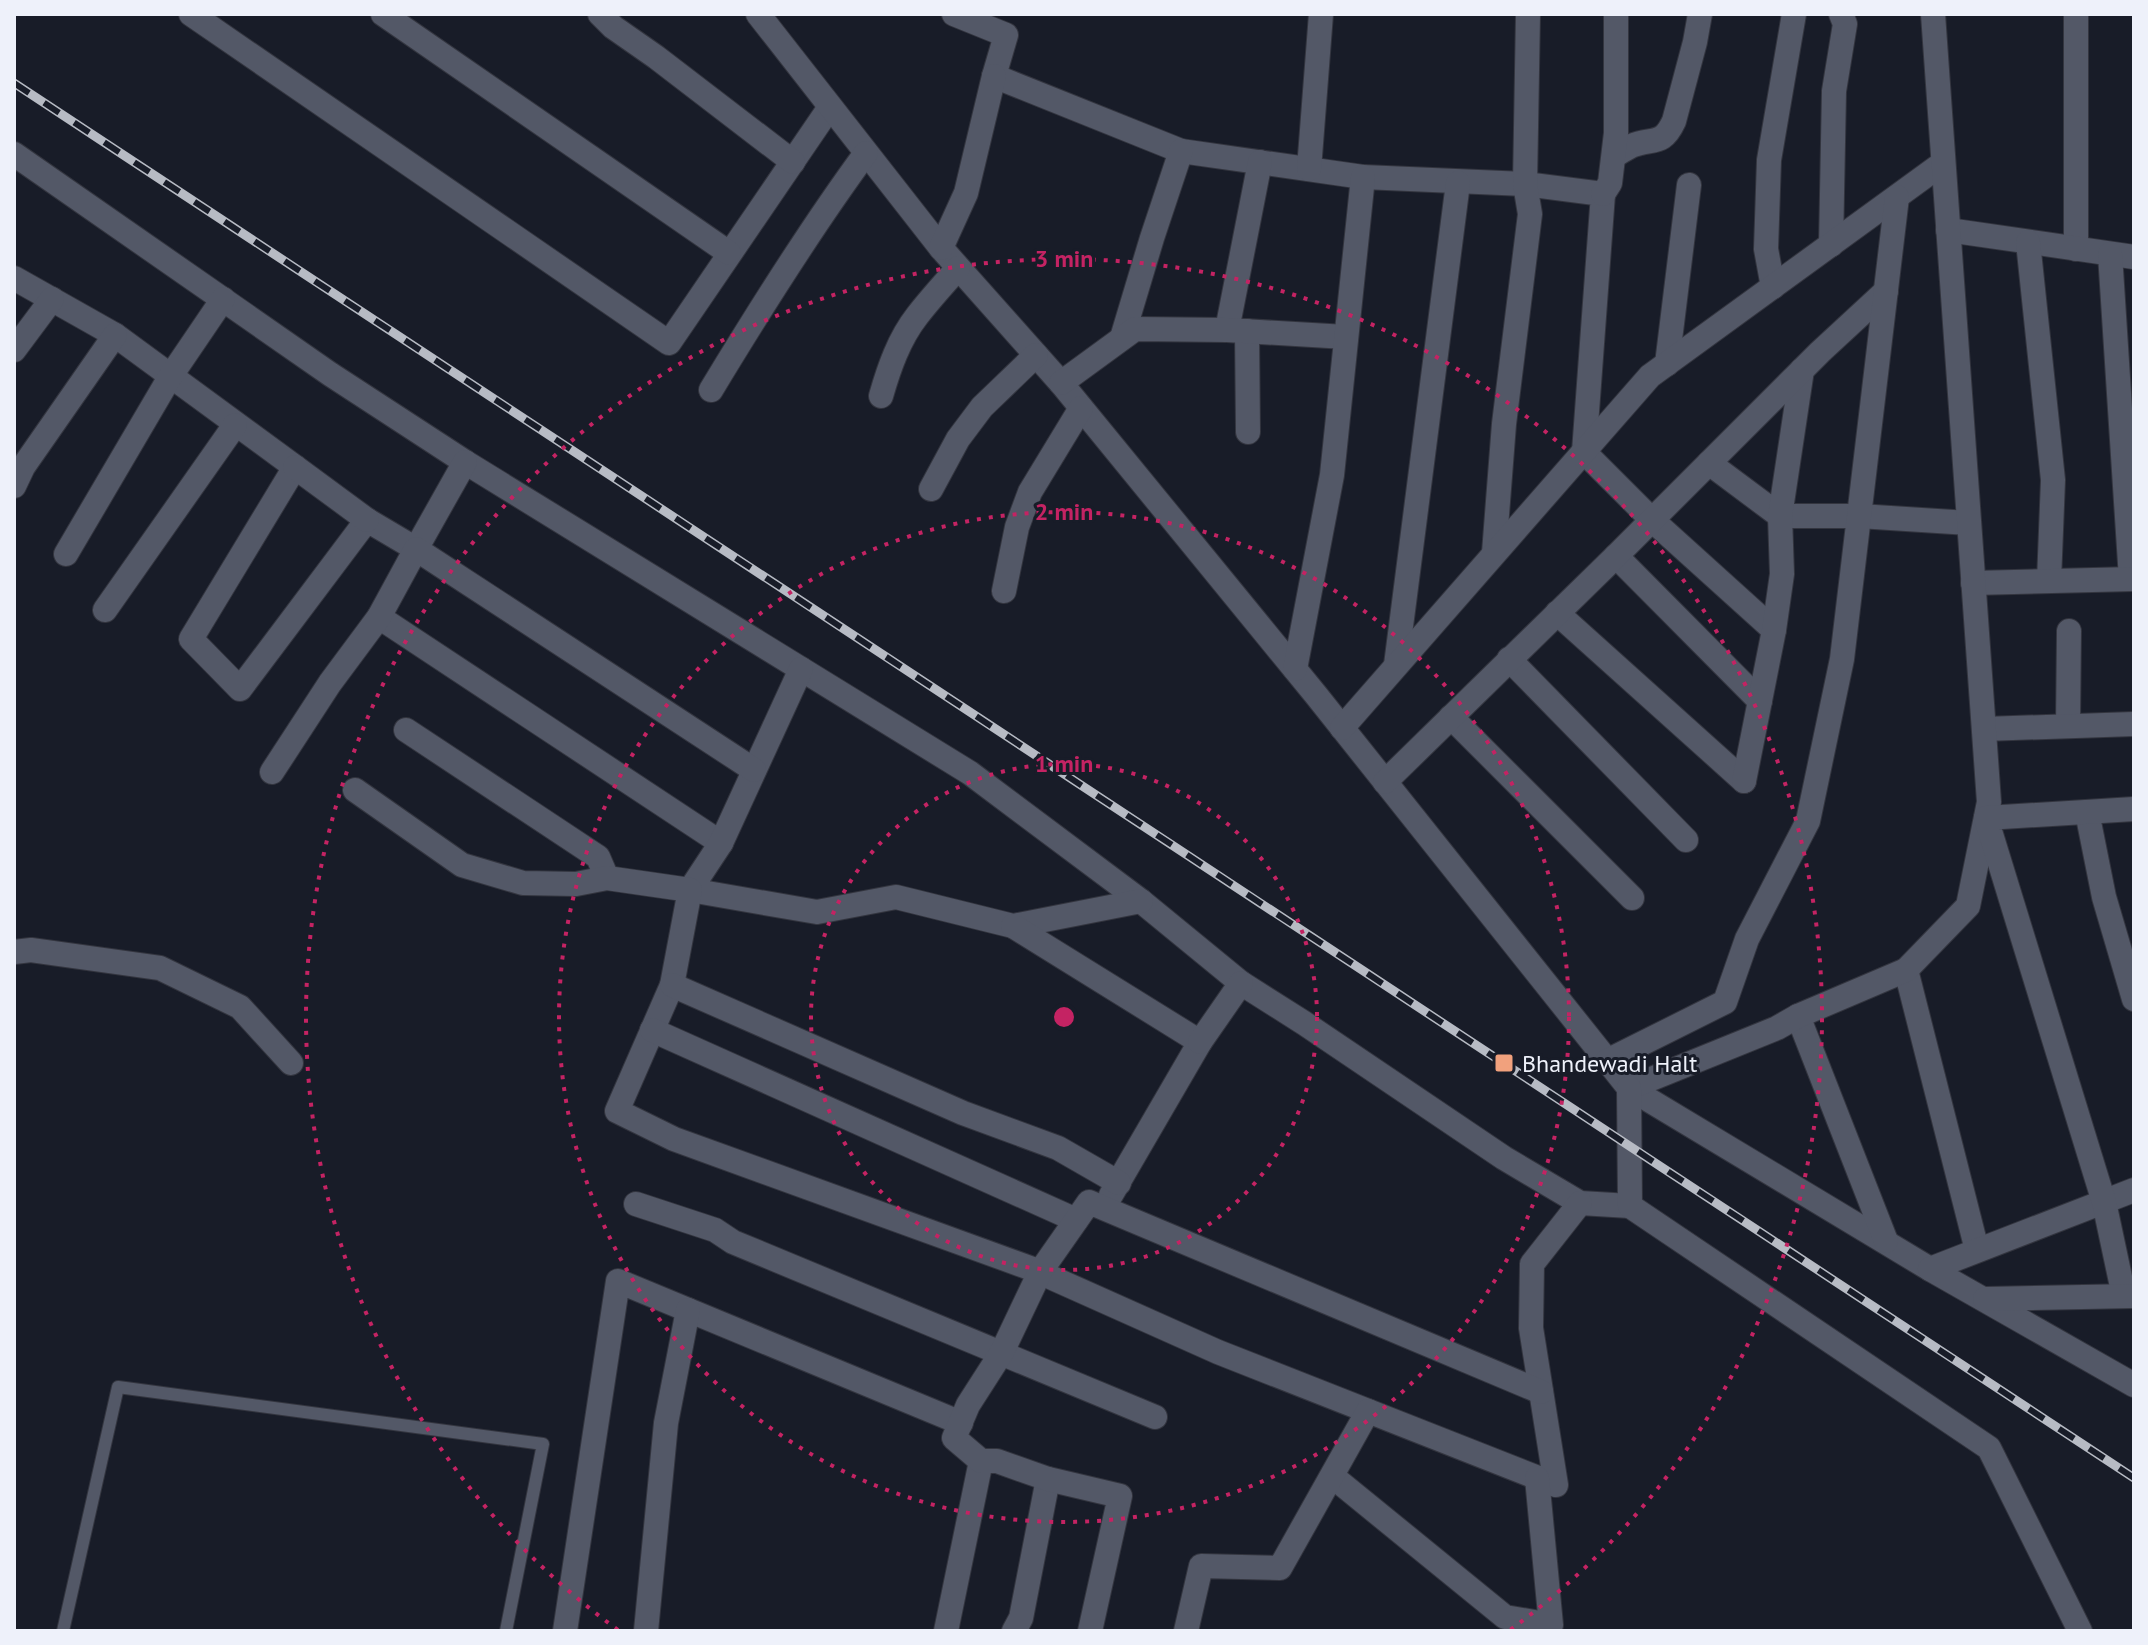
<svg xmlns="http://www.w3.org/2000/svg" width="2148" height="1645" viewBox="0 0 2148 1645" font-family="'PT Sans',sans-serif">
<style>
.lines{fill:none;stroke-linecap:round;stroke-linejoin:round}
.lane-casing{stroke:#33353f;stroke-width:14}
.street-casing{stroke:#33353f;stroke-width:26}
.lane{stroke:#535867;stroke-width:12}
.street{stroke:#535867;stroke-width:24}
.rail-casing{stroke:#b7bbc4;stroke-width:9}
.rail{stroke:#181c28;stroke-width:6;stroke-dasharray:18;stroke-linecap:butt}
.ring{fill:none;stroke:#c42363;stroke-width:4;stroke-dasharray:4 8}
.poi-dot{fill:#f1a17d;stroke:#181c28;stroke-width:3}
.labels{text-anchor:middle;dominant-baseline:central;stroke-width:6;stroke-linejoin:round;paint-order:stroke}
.poi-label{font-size:24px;fill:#eef1fa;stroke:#181c28;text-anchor:start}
.centre{fill:#c42363;stroke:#181c28;stroke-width:4}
.ring-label{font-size:24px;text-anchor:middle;font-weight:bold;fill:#c42363;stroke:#181c28;stroke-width:6;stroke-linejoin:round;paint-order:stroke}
</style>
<rect width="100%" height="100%" fill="#181c28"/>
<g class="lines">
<g class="lane-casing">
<polyline id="lane" points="63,1631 118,1387 543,1444 506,1631"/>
</g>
<g class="street-casing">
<g id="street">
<polyline points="191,14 669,343 830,107"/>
<polyline points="383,14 729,253"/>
<polyline points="600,14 613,27 656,57 793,162"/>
<polyline points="758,14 941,248 1061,383 1316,695 1629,1088 1930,1269"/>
<polyline points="954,14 1006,35 994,76 1181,151 1363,177 1525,184 1603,194 1584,452 1651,519 1774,630"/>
<polyline points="2076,14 2076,249"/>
<polyline points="14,154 330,374 465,462 970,773 1141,901 1241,983 1304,1023 1504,1158 1580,1203 1630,1206"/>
<path d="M1614,156C1619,153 1625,149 1631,146C1653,137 1662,147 1674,121L1695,42L1700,14"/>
<polyline points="1309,169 1321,14"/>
<polyline points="1603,194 1610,183 1616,133 1616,14"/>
<polyline points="1948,230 2134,257"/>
<polyline points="2028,242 2053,480 2049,581"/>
<polyline points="1831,245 1834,91 1845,24 1841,14"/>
<polyline points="941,248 966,193 994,76"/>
<polyline points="2110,254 2131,579"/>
<polyline points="14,278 115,335 295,467 191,639 240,689 367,520 416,549 465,462"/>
<polyline points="1773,287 1766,249 1769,160 1794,14"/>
<polyline points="1227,330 1260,162"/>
<polyline points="1247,331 1248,432"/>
<polyline points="1122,338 1152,238 1181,151"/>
<polyline points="14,350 52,299"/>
<polyline points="1667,364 1689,185"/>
<polyline points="1061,383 1135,329 1227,330 1346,337"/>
<path d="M711,390C760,309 810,229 866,153"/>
<path d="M881,396C889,368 899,339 917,316C930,299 944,284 958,268"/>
<polyline points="1709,463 1780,516 1859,516 1969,523"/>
<polyline points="295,467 367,520"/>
<polyline points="14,486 23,467 115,335"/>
<polyline points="931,489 958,439 982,407 1036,355"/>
<polyline points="1494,553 1504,424 1530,214 1525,184 1528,14"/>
<polyline points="66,554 170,377 223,299"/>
<polyline points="1616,556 1760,701"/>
<polyline points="1973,583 2134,579"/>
<polyline points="1004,591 1017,527 1030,492 1081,408"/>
<polyline points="105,610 235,425"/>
<polyline points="1557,613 1744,781"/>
<polyline points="379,617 721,843"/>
<polyline points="1509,659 1686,840"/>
<polyline points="1396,665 1458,183"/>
<polyline points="801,669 721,843 690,890 817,912 896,897 1013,926 1141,901"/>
<polyline points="1295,669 1332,475 1363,177"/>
<polyline points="1451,717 1632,898"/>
<polyline points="2068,726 2069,631"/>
<polyline points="1342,728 1650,376 1943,163"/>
<polyline points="1984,729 2134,724"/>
<polyline points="406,730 598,857 607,878"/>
<polyline points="272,772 330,683 379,617 416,549 754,770"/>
<polyline points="1744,781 1774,630 1782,574 1780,516 1802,370"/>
<polyline points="1385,782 1616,556 1820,352 1886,291"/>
<polyline points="355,790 462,865 523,883 576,884 607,878 690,890 672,985 617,1111 674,1139 1030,1268 1218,1352 1556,1485 1531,1328 1532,1264 1580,1203"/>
<polyline points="2087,812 2104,897 2134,999"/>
<polyline points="1013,926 1200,1042 1111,1195"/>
<polyline points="14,952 31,950 160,968 240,1007 291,1063"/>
<polyline points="1906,970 1977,1250"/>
<polyline points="672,985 963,1113 1058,1148 1119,1183"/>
<polyline points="1798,1016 1886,1241"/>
<polyline points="652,1030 1076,1220"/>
<polyline points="1200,1042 1241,983"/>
<polyline points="1607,1061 1725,1002 1747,939 1808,821 1842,659 1897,197"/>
<polyline points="1629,1088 1777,1028 1798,1016 1906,970 1968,906 1989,802 1933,14"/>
<polyline points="1629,1088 1630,1206 1989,1448 2080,1631"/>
<polyline points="2134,1190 1930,1269 2134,1385"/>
<polyline points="636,1204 715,1230 733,1242 1155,1417"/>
<polyline points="2124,1296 2104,1202 1986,818 2134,809"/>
<polyline points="1985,1299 2134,1296"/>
<polyline points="1332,1476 1505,1617 1551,1625 1537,1478"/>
<polyline points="565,1631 618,1281 961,1423"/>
<polyline points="646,1631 666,1423 688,1310"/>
<polyline points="946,1631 981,1461"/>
<polyline points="1014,1631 1021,1618 1048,1479"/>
<polyline points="1090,1631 1120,1496 1048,1479 997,1461 981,1461 954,1438 968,1405 1002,1352 1040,1272 1089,1202 1541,1392"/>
<polyline points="1186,1631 1201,1566 1280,1568 1368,1411"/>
</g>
</g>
<use href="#lane" class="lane"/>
<use href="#street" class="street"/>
<g class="rail-casing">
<polyline id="rail" points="14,83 2134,1478"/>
</g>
<use href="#rail" class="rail"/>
</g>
<g class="ring">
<circle cx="1064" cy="1017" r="253"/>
<circle cx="1064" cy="1017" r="505"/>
<path d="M618 1630A758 758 0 1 1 1510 1630"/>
</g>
<rect class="poi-dot" x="1494" y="1053" width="20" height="20" rx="4"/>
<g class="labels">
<g class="poi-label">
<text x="1522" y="1063">Bhandewadi Halt</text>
</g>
</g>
<circle cx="1064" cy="1017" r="12" class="centre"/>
<g class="ring-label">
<text x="1064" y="267">3 min</text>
<text x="1064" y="520">2 min</text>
<text x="1064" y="772">1 min</text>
</g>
<rect width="2148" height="1645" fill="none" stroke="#eef1fa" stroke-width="32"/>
</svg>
